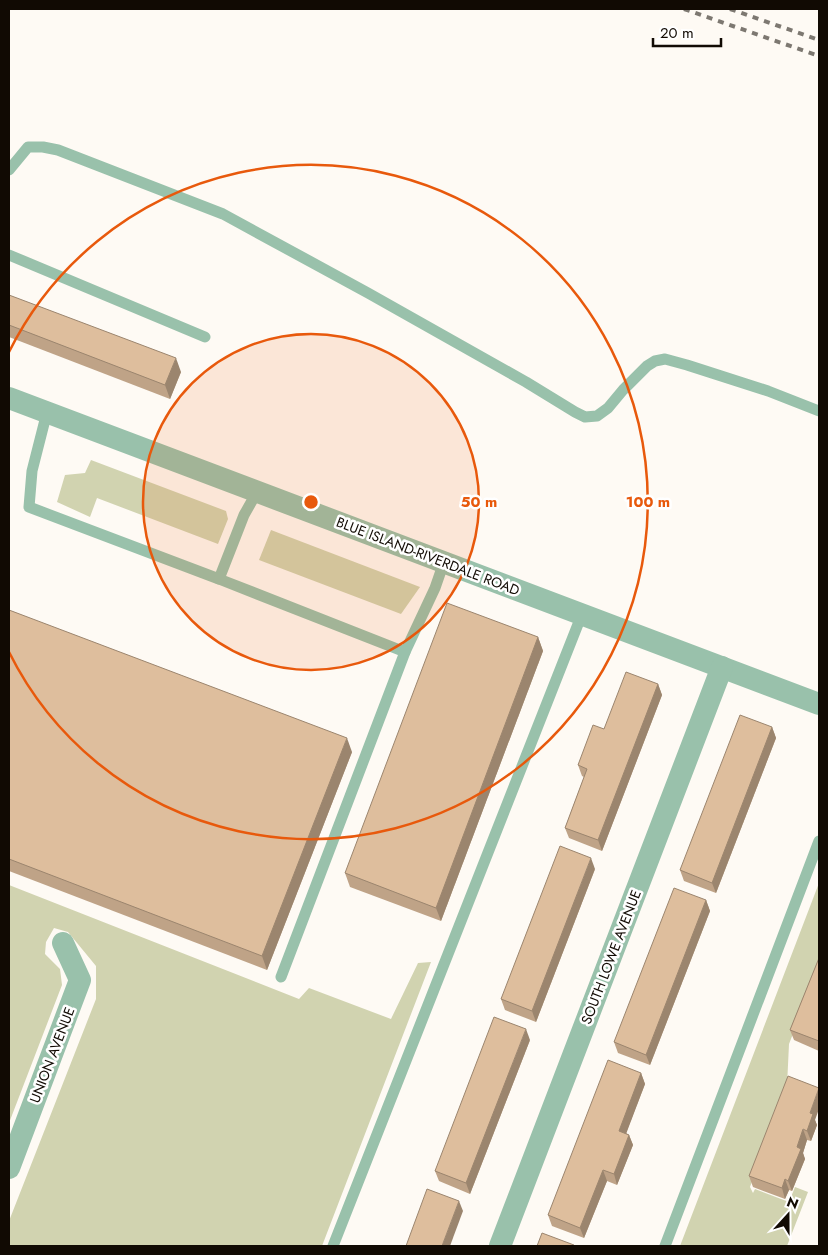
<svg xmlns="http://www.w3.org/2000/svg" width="828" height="1255" viewBox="0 0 828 1255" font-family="Jost,sans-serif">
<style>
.green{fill:#d1d3b0}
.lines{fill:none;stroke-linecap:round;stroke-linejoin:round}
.lane{stroke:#99c1ab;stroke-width:11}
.street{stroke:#99c1ab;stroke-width:22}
.rail{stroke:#7d7871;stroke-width:4;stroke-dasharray:6 6;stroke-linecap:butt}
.wall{fill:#bfa387}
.shaded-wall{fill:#9b856e}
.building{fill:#debe9d;stroke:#9b856e}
.ring{fill:none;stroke:#e8590c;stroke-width:2.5}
.labels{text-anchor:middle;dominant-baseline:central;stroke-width:5;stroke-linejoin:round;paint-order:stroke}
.street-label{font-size:14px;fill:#110a03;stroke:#fff}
.centre{fill:#e8590c;stroke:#fff;stroke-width:2.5}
.ring-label{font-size:15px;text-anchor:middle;font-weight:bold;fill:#e8590c;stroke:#fff;stroke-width:5;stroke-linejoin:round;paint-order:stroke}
</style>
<rect width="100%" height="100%" fill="#fefaf4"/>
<g class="green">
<polygon points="91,460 226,511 228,519 218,544 97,498 90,517 57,502 65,475 85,473"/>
<polygon points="271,530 420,587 401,614 259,560"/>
<polygon points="819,883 819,967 789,1044 787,1086 750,1187 753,1193 755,1189 789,1202 795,1187 808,1192 787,1246 680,1246"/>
<polygon points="9,885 299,999 309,988 391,1019 418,963 431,962 322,1246 9,1246 9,1221 96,999 96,966 68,932 54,928 46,942 45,954 60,969 62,985 9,1123"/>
</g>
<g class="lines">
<g class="lane">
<polyline points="9,170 28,147 43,147 58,150 223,214 368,293 526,382 575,412 585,417 597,416 608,408 623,390 647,366 655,361 665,359 687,365 768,391 819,411"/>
<polyline points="9,255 205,337"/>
<polyline points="47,412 32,471 29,507 219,579"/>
<polyline points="257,492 244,515 219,579 405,652 435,588 444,562"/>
<polyline points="281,977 405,652"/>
<polyline points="333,1246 582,614"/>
<polyline points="665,1246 819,841"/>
</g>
<g class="street">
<polyline points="9,398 819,704"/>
<polyline points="9,1168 80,980 63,943"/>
<polyline points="500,1246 722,667"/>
</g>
<g class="rail">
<polyline points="684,9 819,56"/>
<polyline points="730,9 819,40"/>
</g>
</g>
<g class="wall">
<polygon points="9,295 181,372 170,399 9,337"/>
<polygon points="9,610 352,752 267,970 9,871"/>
<polygon points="538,637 543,651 441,921 350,887 345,873"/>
<polygon points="658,684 662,695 602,851 569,838 565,828 584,777 582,776 578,765 604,729"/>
<polygon points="772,727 776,738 716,893 684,881 680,870"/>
<polygon points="595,869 536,1022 505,1010 501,999"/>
<polygon points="706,900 710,911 650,1065 618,1053 614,1042"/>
<polygon points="819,958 819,1051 794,1040 790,1030"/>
<polygon points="530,1040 470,1194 439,1181 435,1171"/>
<polygon points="641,1073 645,1084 626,1133 629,1135 633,1145 617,1185 607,1181 584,1238 552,1226 548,1215"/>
<polygon points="815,1120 817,1125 811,1141 807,1140 803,1153 805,1159 792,1191 789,1190 785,1199 753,1187 749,1176"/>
</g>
<g class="shaded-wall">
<polygon points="176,358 181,372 170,399 165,385"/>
<polygon points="538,637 543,651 441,921 436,908"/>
<polygon points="658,684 662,695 602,851 598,840"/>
<polygon points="772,727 776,738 716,893 712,883"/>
<polygon points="347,738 352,752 267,970 262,956"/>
<polygon points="591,858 595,869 536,1022 532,1011"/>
<polygon points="706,900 710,911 650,1065 646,1055"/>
<polygon points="526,1029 530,1040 470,1194 466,1183"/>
<polygon points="641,1073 645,1084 623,1142 619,1131"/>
<polygon points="819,1088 819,1109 815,1120 817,1125 811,1141 807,1131 810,1113"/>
<polygon points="803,1129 807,1140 803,1153 805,1159 792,1191 788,1181 797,1147"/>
<polygon points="629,1135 633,1145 617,1185 614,1174"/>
<polygon points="603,1170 607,1181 584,1238 580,1228"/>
<polygon points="785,1179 789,1190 785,1199 782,1188"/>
<polygon points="459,1201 463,1211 450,1246 442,1246"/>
</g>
<g class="building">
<polygon points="9,295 176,358 165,385 9,325"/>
<polygon points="447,603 538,637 436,908 345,873"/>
<polygon points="9,610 347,738 262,956 9,859"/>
<polygon points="626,672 658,684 598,840 565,828 587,769 578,765 593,725 604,729"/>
<polygon points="740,715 772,727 712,883 680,870"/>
<polygon points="560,846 591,858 532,1011 501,999"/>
<polygon points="674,888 706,900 646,1055 614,1042"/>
<polygon points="819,958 819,1041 790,1030"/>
<polygon points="494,1017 526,1029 466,1183 435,1171"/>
<polygon points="608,1060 641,1073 619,1131 629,1135 614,1174 603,1170 580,1228 548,1215"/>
<polygon points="788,1076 819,1088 810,1113 813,1114 807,1131 803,1129 797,1147 801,1149 788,1181 785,1179 782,1188 749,1176"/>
<polygon points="427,1189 459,1201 442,1246 406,1246"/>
<polygon points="542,1233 574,1245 574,1246 537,1246"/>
</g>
<circle cx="311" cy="502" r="168" fill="#e8590c" fill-opacity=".12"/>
<g class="ring">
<circle cx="311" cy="502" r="168"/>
<path d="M9 352A337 337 0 1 1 9 652"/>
</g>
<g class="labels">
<g class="street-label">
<text transform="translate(428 556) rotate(21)">BLUE ISLAND-RIVERDALE ROAD</text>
<text transform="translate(611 957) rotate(-69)">SOUTH LOWE AVENUE</text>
<text transform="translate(52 1055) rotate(-69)">UNION AVENUE</text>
</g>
</g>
<circle cx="311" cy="502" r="8" class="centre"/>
<g class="ring-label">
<text x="479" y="507">50 m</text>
<text x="648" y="507">100 m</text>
</g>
<rect width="828" height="1255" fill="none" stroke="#110a03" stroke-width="20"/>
<g transform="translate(788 1215) rotate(21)" stroke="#ffffff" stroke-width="4" paint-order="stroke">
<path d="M0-4L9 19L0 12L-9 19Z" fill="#110a03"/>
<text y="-8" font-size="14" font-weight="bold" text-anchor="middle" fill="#110a03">N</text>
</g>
<path d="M653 38v8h68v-8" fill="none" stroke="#110a03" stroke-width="2.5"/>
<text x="660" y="38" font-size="15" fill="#110a03" stroke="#ffffff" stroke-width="4" paint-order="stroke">20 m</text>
</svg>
